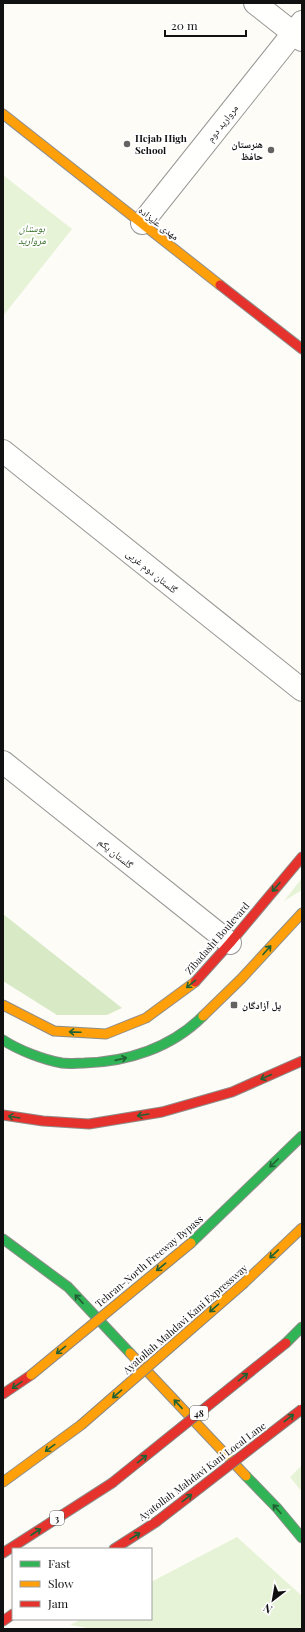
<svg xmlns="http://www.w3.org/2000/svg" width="305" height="1632" viewBox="0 0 305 1632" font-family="'Playfair Display','Noto Naskh Arabic',serif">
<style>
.green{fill:#e7f3d7}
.forest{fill:#d8eac5}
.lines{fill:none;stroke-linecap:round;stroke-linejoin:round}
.street-casing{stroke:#979795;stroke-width:24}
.fast-casing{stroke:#8e8d8b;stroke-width:11}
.slow-casing{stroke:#8e8d8b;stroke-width:11}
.jam-casing{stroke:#8e8d8b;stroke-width:11}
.street{stroke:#fffffe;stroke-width:22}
.fast{stroke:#30b455;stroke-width:9}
.slow{stroke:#ff9f0a;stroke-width:9}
.jam{stroke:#e5322d;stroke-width:9}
.slow-bridge-casing{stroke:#858482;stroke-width:11;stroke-linecap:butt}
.jam-bridge-casing{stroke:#858482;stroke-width:11;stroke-linecap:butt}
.slow-bridge{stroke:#ff9f0a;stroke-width:9}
.jam-bridge{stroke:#e5322d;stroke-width:9}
.oneway{stroke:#206233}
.poi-dot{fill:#646362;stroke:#fff;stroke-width:1.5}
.labels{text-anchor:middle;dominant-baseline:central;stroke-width:4;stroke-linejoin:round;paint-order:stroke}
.shield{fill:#fff;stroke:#585858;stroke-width:1}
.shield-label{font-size:9px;font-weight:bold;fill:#111}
.street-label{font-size:10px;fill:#111;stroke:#fff}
.poi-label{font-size:10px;font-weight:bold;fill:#111;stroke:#fff;text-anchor:start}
.park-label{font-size:10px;font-style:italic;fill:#2f6b1f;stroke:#fff}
</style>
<rect width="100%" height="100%" fill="#fdfcf7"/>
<g class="green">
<polygon points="3,175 72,229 3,316"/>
<polygon points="302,878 302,890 284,901"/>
<polygon points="302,1465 302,1492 290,1477"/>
<polygon points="237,1537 302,1596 302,1629 94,1629 70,1625 82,1619 151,1619 151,1582"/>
</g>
<polygon class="forest" points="3,914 122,1008 107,1015 57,1015 3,981"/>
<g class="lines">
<g class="street-casing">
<g id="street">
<polyline points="255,3 302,40"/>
<polyline points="142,223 302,22"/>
<polyline points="3,451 302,690"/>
<polyline points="3,762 230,943"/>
</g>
</g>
<g class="fast-casing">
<g id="fast">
<path d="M3,1040C18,1050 44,1060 62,1063C69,1064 77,1063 84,1063C127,1062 171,1048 203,1016"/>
<polyline points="3,1239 68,1287 130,1353"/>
<polyline points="191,1243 302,1136"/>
<polyline points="286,1343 302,1327"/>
<polyline points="246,1476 277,1508 302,1538"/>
</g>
</g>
<g class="slow-casing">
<g id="slow">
<polyline points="3,114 220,285"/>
<polyline points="3,1005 54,1031 106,1034 146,1018 195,982"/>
<polyline points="203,1016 241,979 302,913"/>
<polyline points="244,1283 302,1228"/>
<polyline points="130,1353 246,1476"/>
<polyline points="3,1482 81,1425"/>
</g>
</g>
<g class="jam-casing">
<g id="jam">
<polyline points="220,285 302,349"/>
<polyline points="195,982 230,943 302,857"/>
<polyline points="3,1115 43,1121 89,1124 162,1112 232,1092 302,1061"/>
<polyline points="3,1394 31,1375"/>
<polyline points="114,1549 156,1522"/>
<polyline points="3,1553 112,1483"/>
<polyline points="3,1621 13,1614"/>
</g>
</g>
<use href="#street" class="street"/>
<use href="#fast" class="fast"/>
<use href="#slow" class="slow"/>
<use href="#jam" class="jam"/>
<g class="slow-bridge-casing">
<g id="slow-bridge">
<polyline points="31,1375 191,1243"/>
<polyline points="81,1425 244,1283"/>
</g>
</g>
<g class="jam-bridge-casing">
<g id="jam-bridge">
<polyline points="112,1483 286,1343"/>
<polyline points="156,1522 302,1409"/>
</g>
</g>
<use href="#slow-bridge" class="slow-bridge"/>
<use href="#jam-bridge" class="jam-bridge"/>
</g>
<defs><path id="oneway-shaft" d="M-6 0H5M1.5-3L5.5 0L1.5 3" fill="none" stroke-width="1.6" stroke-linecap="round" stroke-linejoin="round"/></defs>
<g class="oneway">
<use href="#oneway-shaft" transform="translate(276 887) rotate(131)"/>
<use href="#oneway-shaft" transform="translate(267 950) rotate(-48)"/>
<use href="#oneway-shaft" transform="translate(191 984) rotate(141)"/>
<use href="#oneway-shaft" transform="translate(75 1032) rotate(-178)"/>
<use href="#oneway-shaft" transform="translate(121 1059) rotate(-13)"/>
<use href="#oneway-shaft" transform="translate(266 1077) rotate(156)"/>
<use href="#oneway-shaft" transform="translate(143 1115) rotate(171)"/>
<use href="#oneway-shaft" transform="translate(14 1117) rotate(-171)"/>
<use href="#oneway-shaft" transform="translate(274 1163) rotate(136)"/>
<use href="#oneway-shaft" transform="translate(274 1254) rotate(137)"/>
<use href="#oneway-shaft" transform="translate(161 1267) rotate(141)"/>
<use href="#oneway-shaft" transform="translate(79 1299) rotate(-133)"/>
<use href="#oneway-shaft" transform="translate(214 1308) rotate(139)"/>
<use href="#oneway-shaft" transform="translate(61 1350) rotate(141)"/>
<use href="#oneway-shaft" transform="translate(243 1377) rotate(-39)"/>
<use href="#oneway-shaft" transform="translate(17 1385) rotate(145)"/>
<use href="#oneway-shaft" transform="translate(117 1394) rotate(139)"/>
<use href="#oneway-shaft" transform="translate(178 1404) rotate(-133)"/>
<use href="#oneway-shaft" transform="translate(289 1418) rotate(-38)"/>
<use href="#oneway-shaft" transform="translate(50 1448) rotate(144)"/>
<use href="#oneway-shaft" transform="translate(142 1459) rotate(-39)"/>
<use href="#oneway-shaft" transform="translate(187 1498) rotate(-38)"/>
<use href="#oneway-shaft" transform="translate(277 1509) rotate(-132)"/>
<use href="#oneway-shaft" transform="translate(36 1532) rotate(-33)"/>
<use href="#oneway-shaft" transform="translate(135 1536) rotate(-33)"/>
</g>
<g class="poi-dot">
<circle cx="127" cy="144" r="4"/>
<circle cx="271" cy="150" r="4"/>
<rect x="230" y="1001" width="8" height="8" rx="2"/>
</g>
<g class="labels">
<g class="shield">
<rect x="190" y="1406" width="18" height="14" rx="3"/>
<rect x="50" y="1511" width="14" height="14" rx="3"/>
</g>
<g class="shield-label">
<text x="199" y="1413">48</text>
<text x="57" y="1518">3</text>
</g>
<g class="street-label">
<text transform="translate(222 123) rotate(-52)">مروارید دوم</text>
<text transform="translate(159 223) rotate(38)">مهدی علیزاده</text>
<text transform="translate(152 571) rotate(39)">گلستان دوم غربی</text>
<text transform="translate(116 853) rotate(39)">گلستان یکم</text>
<text transform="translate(217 938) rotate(-49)">Zibadasht Boulevard</text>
<text transform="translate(149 1261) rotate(-40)">Tehran-North Freeway Bypass</text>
<text transform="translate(185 1319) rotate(-41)">Ayatollah Mahdavi Kani Expressway</text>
<text transform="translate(202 1471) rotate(-37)">Ayatollah Mahdavi Kani Local Lane</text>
</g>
<g class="poi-label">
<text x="135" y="138">Hejab High<tspan x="135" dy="12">School</tspan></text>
<text x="263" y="144" text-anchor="end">هنرستان<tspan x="263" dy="12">حافظ</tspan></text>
<text x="242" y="1005">پل آزادگان</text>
</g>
<g class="park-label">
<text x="32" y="228">بوستان<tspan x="32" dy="12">مروارید</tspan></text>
</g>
</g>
<rect width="305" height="1632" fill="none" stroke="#111111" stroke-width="8"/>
<rect x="12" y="1548" width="140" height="72" fill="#ffffff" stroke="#a0a0a0"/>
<rect x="20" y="1561" width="20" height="6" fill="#30b455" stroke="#a0a0a0"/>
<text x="48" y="1568" font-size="12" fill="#111111">Fast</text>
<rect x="20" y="1581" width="20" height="6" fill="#ff9f0a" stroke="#a0a0a0"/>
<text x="48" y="1588" font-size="12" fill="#111111">Slow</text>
<rect x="20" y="1601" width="20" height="6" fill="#e5322d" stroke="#a0a0a0"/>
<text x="48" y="1608" font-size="12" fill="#111111">Jam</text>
<g transform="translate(273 1600) rotate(211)" stroke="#ffffff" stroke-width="3" paint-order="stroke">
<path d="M0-3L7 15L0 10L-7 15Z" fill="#111111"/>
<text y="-6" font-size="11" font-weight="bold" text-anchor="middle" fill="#111111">N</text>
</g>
<path d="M165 30v6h81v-6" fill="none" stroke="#111111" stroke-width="2"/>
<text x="171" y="30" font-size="12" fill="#111111" stroke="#ffffff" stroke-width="3" paint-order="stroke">20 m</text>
</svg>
